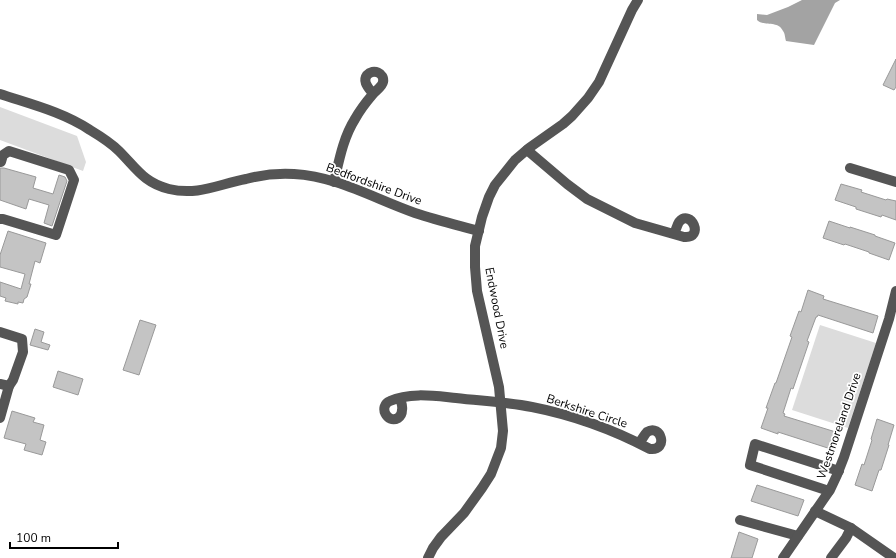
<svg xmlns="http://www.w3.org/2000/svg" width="896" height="558" viewBox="0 0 896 558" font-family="'Nunito Sans',sans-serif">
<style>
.green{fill:#dcdcdc}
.water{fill:#a3a3a3}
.building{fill:#c4c4c4;stroke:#999}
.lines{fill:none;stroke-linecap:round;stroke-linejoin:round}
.minor{stroke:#555;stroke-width:10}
.labels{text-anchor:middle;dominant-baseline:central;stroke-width:3.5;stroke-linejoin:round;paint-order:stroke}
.street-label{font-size:12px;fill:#000;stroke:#fff}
</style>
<rect width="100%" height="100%" fill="#fff"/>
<g class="green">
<polygon points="0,107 77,136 86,162 83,171 0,140"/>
<polygon points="820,325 876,343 848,428 792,410"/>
</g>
<path class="water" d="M802,0H840L835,3L814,45L786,41C785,38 785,33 783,31C778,20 764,27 757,20V14L767,15L788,7Z"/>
<g class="building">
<polygon points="896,59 896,87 894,90 883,85"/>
<polygon points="0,168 4,168 36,177 33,188 53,194 59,175 65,177 67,181 52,226 44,223 49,205 29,199 26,209 0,200"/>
<polygon points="841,184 862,190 861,192 886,200 887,199 896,201 896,220 882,215 881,217 856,209 856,207 835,200"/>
<polygon points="829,221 850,228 850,227 875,235 875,236 895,243 889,260 869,253 869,252 845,244 844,245 823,238"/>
<polygon points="8,231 46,243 40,263 35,261 29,284 31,284 27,297 24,299 23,303 18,302 18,304 5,301 6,298 0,296 0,282 21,289 25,274 0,267 0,255"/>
<polygon points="808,290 824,296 823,299 878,316 873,333 818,315 817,317 816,317 807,341 809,342 793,389 791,388 783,413 785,414 784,416 839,433 834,450 778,432 778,434 761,428 768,408 766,408 775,383 776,383 792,337 790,336 799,311 801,312"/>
<polygon points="140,320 156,325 139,375 123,370"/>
<polygon points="35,329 44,332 41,342 50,345 48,350 30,345"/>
<polygon points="58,371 83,379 78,395 53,387"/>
<polygon points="12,411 35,418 33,422 44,425 40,440 46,442 42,455 24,450 26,444 4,438"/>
<polygon points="877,419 894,425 888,445 889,445 881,470 879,470 872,491 855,485 862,464 864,465 872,440 871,439"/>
<polygon points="757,485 804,500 798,516 751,501"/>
<polygon points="739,532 758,539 752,558 731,558"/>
</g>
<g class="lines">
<g class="minor">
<path d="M0,94C30,104 63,112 90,130C100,136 111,143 119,151C136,168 144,183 169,189C198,196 219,184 246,179C261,175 278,173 294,174C336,176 375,199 415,213C436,220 457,225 479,231"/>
<path d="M527,150L567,184L587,199L635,223L684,237C705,239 691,208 679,222C677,225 676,230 674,234"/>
<polyline points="850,168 896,182"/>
<path d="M334,182C339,161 343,138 355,119C360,110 367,101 373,94C376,90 382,87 383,82C385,73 373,68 367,75C362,82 369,88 373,94"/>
<polyline points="0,219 3,219 56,235 74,180 69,170 9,151 3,155 1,162"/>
<polyline points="0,332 22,339 23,352 13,380 9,386"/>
<polyline points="0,384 9,386 0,418"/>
<path d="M400,398C401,402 403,406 402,410C402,413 401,416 398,418C387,424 378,406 390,401C410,392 435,396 456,398C481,401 507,402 532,407C573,415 612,429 650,449C669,451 661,423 647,432C644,435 642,440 639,443"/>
<polyline points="829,491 750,465 755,444 839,471"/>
<polyline points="815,511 851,528 894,558"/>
<polyline points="740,520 798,536"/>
<polyline points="428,558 433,548 441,537 464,513 482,488 491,474 501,448 503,431 499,387 477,291 475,267 475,246 482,217 489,197 495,185 515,160 529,148 563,124 572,116 588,98 599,82 632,10 638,0"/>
<polyline points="783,558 823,500 830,490 837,475 844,457 889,319 896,291"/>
<polyline points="831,558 846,538 851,528"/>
</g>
</g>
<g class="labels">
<g class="street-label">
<text transform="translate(374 184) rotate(20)">Bedfordshire Drive</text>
<text transform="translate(497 308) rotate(79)">Endwood Drive</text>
<text transform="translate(587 411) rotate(18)">Berkshire Circle</text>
<text transform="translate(839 426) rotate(-71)">Westmoreland Drive</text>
</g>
</g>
<path d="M10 542v6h108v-6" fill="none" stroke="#000000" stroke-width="2"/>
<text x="16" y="542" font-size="12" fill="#000000" stroke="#ffffff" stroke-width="3" paint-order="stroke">100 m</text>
</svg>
